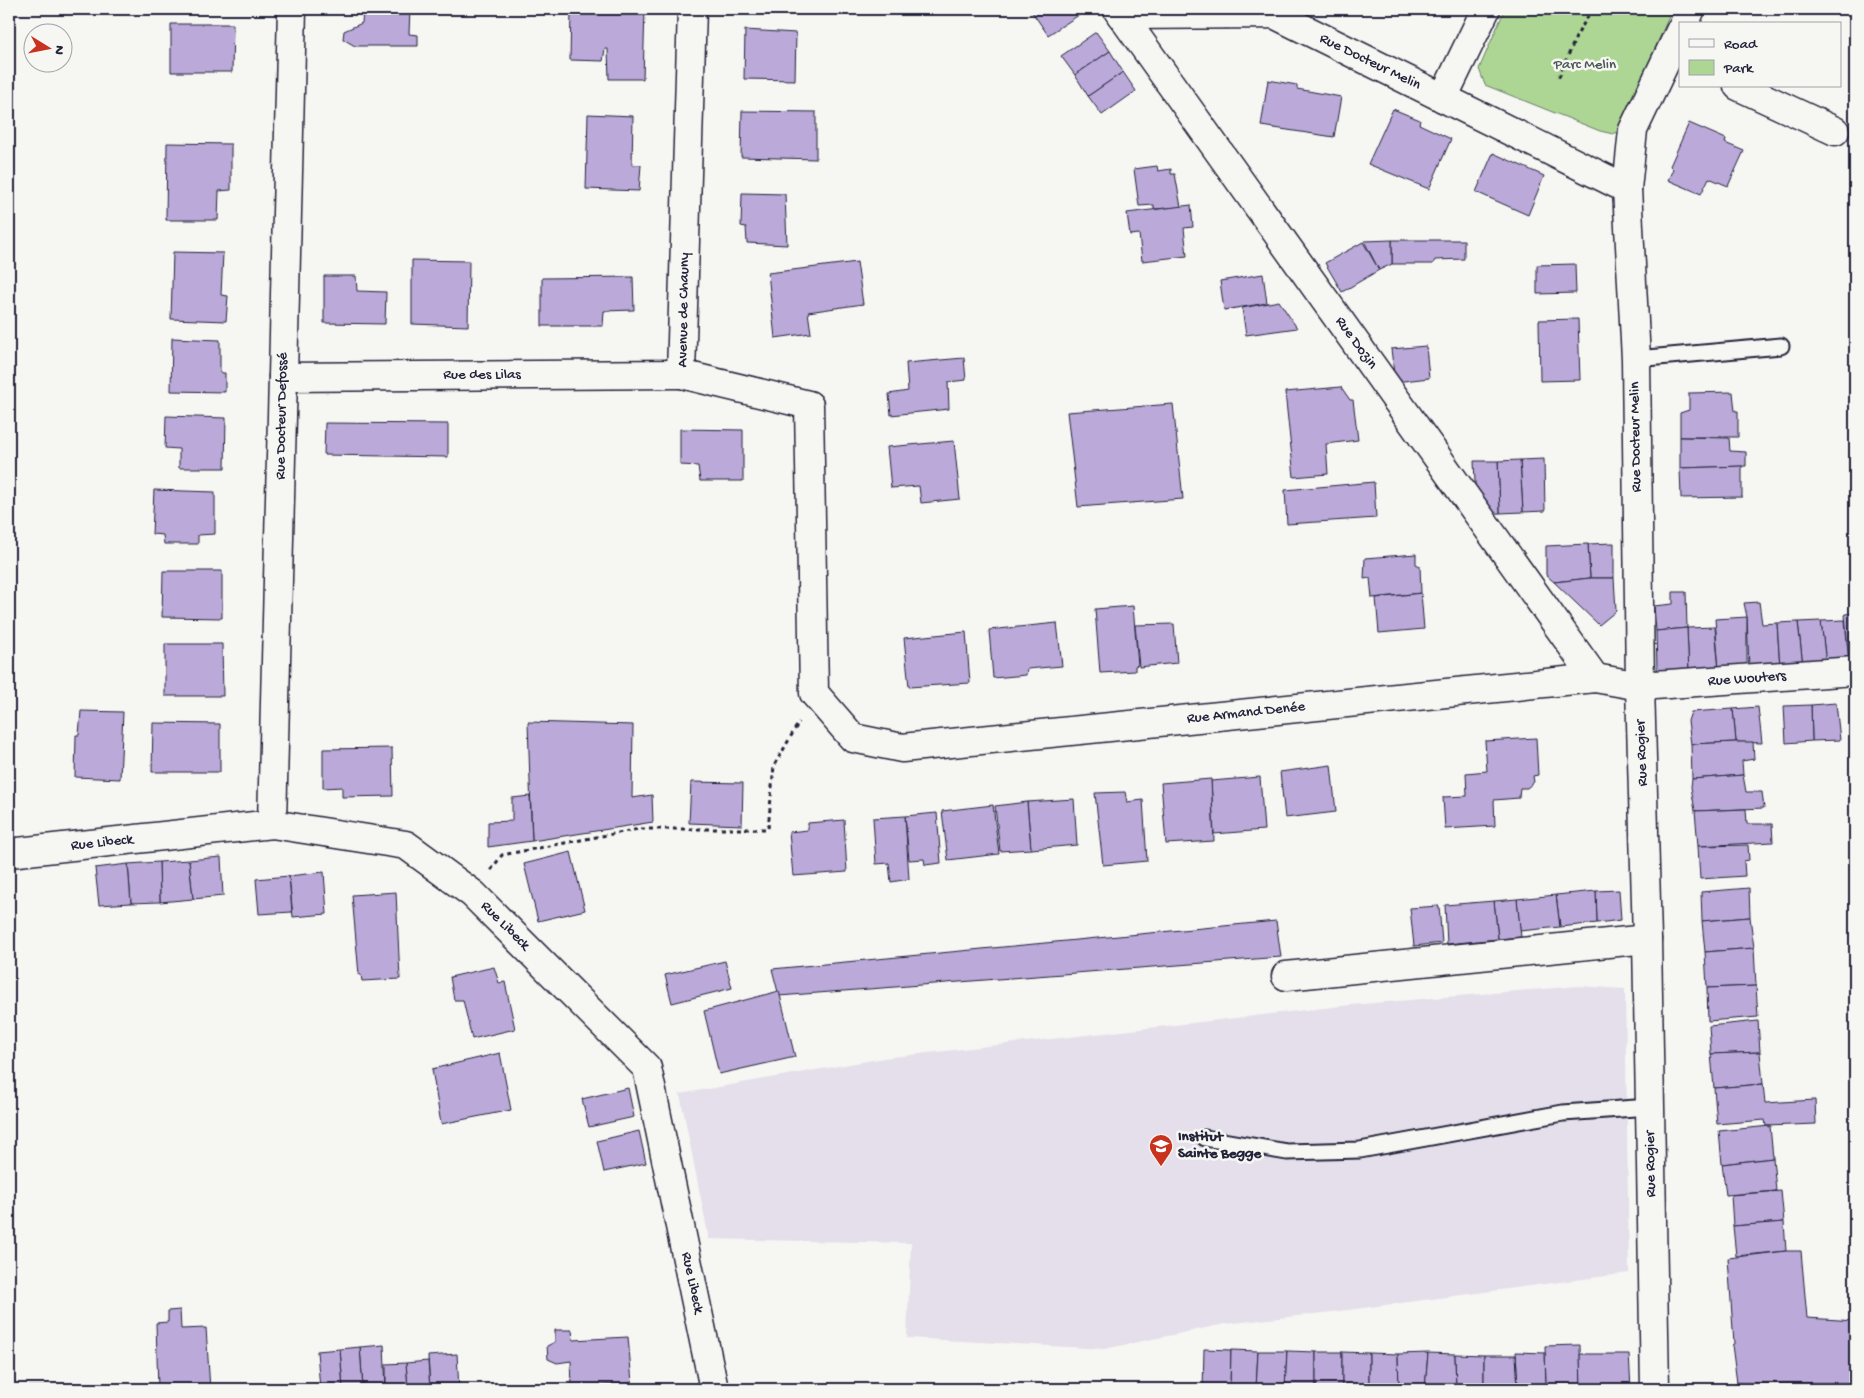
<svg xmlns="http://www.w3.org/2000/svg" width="1864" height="1398" viewBox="0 0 1864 1398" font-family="'Gochi Hand',sans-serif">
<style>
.built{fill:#e4dfea}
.green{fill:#add694;stroke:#687c68}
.building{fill:#baa9d9;stroke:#22223b}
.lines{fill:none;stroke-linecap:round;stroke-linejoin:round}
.lane-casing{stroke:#22223b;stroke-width:19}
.street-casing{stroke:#22223b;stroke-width:31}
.path{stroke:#22223b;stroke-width:3;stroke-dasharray:4 4;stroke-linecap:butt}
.lane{stroke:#f6f6f2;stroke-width:15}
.street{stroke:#f6f6f2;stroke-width:28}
.labels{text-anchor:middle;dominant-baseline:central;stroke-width:5;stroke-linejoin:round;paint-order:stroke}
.street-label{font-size:15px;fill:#22223b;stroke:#f6f6f2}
.park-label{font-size:15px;fill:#4c5856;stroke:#f6f6f2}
.poi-label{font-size:15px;font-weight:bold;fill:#22223b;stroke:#f6f6f2;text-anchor:start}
</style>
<rect width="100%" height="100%" fill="#f6f6f2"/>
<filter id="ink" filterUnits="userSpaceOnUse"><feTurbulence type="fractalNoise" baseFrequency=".02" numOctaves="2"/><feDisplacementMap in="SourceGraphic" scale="10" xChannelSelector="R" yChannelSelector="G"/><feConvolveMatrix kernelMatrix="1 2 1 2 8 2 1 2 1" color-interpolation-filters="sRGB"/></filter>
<g filter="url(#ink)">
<polygon class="built" points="1578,986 1625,989 1629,1273 1332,1312 1225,1324 1104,1349 907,1338 911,1243 709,1239 680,1094 884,1058 1351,1005"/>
<polygon class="green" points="1505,9 1672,9 1621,129 1613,134 1600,131 1485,85 1479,69"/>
<g class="building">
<polygon points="363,9 410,9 409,34 418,35 418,46 355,46 343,39 344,31 362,23"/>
<polygon points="571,9 645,9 643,79 609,79 608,49 605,49 603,61 570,60"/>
<polygon points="1030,9 1079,9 1082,13 1048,35"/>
<polygon points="171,24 233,24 232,72 171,72"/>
<polygon points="745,30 796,33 795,80 744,79"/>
<polygon points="1096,32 1110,51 1075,75 1061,56"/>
<polygon points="1110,51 1123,72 1088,96 1075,75"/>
<polygon points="1123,72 1136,91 1102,115 1088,96"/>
<polygon points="1268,80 1297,85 1297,89 1341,97 1334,137 1261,126"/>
<polygon points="1393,109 1420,120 1419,124 1451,139 1429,189 1368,164"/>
<polygon points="742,111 816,112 816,159 741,157"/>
<polygon points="588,114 633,116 632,165 641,165 639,191 586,189"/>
<polygon points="1689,123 1726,139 1725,143 1744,151 1728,186 1709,178 1701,194 1668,180 1673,169 1670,166"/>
<polygon points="167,143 231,144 231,190 219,191 218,220 166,220"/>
<polygon points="1493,153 1544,176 1528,215 1476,192"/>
<polygon points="1157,166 1158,171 1171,169 1171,174 1175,174 1181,207 1154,209 1154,205 1139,206 1134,169"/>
<polygon points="742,193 785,194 787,245 747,243 746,227 741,226"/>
<polygon points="1191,205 1193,227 1184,228 1187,256 1142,261 1139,234 1130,235 1127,213"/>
<polygon points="1392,240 1464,240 1464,259 1435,260 1433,264 1392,264"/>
<polygon points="1392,240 1392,264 1379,270 1364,241"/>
<polygon points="1363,242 1379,270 1342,292 1325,263"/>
<polygon points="173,252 223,253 221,295 228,296 226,321 171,319"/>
<polygon points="412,260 469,261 468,326 412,324"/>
<polygon points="857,262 863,304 808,312 811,333 775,338 768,273"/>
<polygon points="1575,264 1576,293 1537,294 1537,265"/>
<polygon points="1263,274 1267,303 1224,310 1220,281"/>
<polygon points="324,276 356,276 357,291 386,292 385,324 324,323"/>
<polygon points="633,277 634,310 604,311 603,326 542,326 542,278"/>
<polygon points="1279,301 1297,328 1246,335 1242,308"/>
<polygon points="1578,319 1580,380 1540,381 1539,320"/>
<polygon points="172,338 220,340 220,373 225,373 225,392 171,391"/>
<polygon points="1426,346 1429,378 1395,382 1391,349"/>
<polygon points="964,358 966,380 948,382 949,409 891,415 889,394 908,391 906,363"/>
<polygon points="1341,387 1350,400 1353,400 1358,440 1326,444 1328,474 1294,477 1285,392"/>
<polygon points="1733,392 1735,411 1738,411 1738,437 1680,437 1680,413 1689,410 1689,393"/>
<polygon points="1173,404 1183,499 1078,507 1067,412"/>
<polygon points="166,416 226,418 225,468 179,468 179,449 165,448"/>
<polygon points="325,423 448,424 448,457 324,455"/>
<polygon points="680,429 743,430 743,481 700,481 698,466 680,465"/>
<polygon points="1680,437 1729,438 1730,451 1746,452 1746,466 1680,468"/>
<polygon points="954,441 960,499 921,503 919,486 891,488 887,447"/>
<polygon points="1544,459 1545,511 1523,512 1520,460"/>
<polygon points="1520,460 1523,512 1500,513 1498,461"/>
<polygon points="1474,461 1498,461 1500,513 1487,514 1476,504"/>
<polygon points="1742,466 1742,497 1681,498 1680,468"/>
<polygon points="1374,482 1376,518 1287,524 1285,490"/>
<polygon points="154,490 215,492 215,534 198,535 198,544 164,544 163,535 152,534"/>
<polygon points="1614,543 1614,578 1590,578 1588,544"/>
<polygon points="1588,544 1590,578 1554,582 1546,575 1546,546"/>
<polygon points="1416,554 1416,564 1420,566 1421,593 1372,598 1370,578 1364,579 1365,558"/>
<polygon points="163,571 222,571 222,618 162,617"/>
<polygon points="1590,578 1614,578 1616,611 1599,625 1554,582"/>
<polygon points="1673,592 1686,592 1687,628 1656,631 1654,606 1673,604"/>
<polygon points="1421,593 1424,629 1379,633 1376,598"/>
<polygon points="1759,602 1762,624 1777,623 1780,667 1749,669 1747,617 1744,603"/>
<polygon points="1133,606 1138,665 1135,666 1135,671 1100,673 1095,609"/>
<polygon points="1855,613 1855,662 1849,663 1845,614"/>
<polygon points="1747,617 1747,669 1719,671 1715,619"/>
<polygon points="1845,620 1849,663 1826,664 1821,621"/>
<polygon points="1821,621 1826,664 1803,666 1798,622"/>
<polygon points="1798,622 1803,666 1780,667 1777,623"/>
<polygon points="1057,623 1062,666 1027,669 1026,675 993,678 989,630"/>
<polygon points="1174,624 1177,663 1139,667 1135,625"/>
<polygon points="1715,627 1719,671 1689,673 1687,628"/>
<polygon points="1687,628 1689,673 1663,674 1657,669 1656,631"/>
<polygon points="966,632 970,683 909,687 904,638"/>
<polygon points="165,644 222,644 223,696 165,696"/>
<polygon points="1836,703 1840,740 1812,741 1811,705"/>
<polygon points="1811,705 1812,741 1786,743 1784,706"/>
<polygon points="1758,707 1762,743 1736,742 1733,709"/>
<polygon points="1733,709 1736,742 1691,744 1688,721 1691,712"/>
<polygon points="81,711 123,712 120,779 75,777 76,735 79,735"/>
<polygon points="528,722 633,725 632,798 652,795 653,822 532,841"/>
<polygon points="153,723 220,724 220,772 152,772"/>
<polygon points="1536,738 1538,775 1533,776 1534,782 1527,788 1520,788 1519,798 1494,800 1495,826 1445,829 1443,797 1467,796 1466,773 1487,771 1485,741"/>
<polygon points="1736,742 1753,742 1754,759 1742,761 1743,775 1692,779 1691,744"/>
<polygon points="392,748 393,796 342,797 342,787 323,788 323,749"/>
<polygon points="1331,765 1336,812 1285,818 1280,772"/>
<polygon points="1743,775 1746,792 1762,792 1764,808 1695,811 1691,787 1692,779"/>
<polygon points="1260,777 1264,830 1214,834 1211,781"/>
<polygon points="1211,779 1214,841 1166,844 1161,783"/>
<polygon points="691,782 743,783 742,825 689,823"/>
<polygon points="1125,792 1127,802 1143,800 1147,861 1103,865 1095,793"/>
<polygon points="530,796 532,841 488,847 488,822 512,821 512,798"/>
<polygon points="1074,799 1077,845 1031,849 1027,802"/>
<polygon points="1027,802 1031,849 1000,851 995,806"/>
<polygon points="993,805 999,854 948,860 942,811"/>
<polygon points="1746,809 1747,824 1772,824 1773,842 1698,846 1695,811"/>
<polygon points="937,813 941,863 925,865 924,859 909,860 905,816"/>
<polygon points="905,816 909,879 891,882 889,863 876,864 873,818"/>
<polygon points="844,820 847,872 793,876 789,832 808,830 808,823"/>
<polygon points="1748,845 1749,860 1744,861 1745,876 1700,879 1698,846"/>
<polygon points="571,852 585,910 538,921 524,864"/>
<polygon points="221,857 223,896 193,899 189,860"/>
<polygon points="189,860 193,899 160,902 159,862"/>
<polygon points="159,862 160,902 131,903 128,864"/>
<polygon points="128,864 131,903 99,905 95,868"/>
<polygon points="324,872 327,914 293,917 289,876"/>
<polygon points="289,876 292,912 259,914 256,879"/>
<polygon points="1749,888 1750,917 1702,921 1701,892"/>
<polygon points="1619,890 1621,920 1597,923 1596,891"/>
<polygon points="1596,891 1597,923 1560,927 1556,895"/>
<polygon points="396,892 400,979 362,981 361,975 359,975 352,895"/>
<polygon points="1556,895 1560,927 1520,931 1517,899"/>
<polygon points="1517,899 1521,937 1498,939 1494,901"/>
<polygon points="1494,901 1498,939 1447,944 1445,905"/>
<polygon points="1439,906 1442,943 1414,946 1410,908"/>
<polygon points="1750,917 1754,948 1705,952 1702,921"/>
<polygon points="1276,921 1281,957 779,996 772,969"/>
<polygon points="1754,948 1756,986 1707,988 1705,952"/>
<polygon points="725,961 732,988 672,1003 665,975"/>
<polygon points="494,967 499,983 505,982 515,1029 472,1039 463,1000 454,1000 450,977"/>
<polygon points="1756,986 1758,1017 1708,1021 1707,988"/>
<polygon points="779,991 795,1057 719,1074 704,1011"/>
<polygon points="1758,1021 1760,1052 1711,1054 1709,1026"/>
<polygon points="1760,1052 1763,1084 1714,1088 1711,1054"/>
<polygon points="500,1053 511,1110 441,1124 432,1069"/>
<polygon points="1763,1084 1765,1103 1815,1100 1816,1124 1766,1126 1765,1120 1717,1124 1714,1088"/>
<polygon points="628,1088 634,1117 589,1127 582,1099"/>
<polygon points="1770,1126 1773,1158 1722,1164 1719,1131"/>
<polygon points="639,1131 646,1163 604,1172 597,1141"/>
<polygon points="1773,1158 1776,1191 1726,1195 1722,1164"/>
<polygon points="1781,1191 1784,1222 1733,1226 1731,1195"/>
<polygon points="1784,1222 1786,1251 1736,1256 1733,1226"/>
<polygon points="1786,1251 1801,1251 1807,1318 1855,1321 1855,1383 1737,1383 1732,1345 1734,1344 1728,1258"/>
<polygon points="180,1310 181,1329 206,1328 210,1389 158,1389 156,1323 168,1322 168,1311"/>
<polygon points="555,1330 572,1330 573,1340 628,1337 632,1383 572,1387 571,1361 557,1363 548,1359 547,1346 555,1342"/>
<polygon points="384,1345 386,1389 363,1389 360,1347"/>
<polygon points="1580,1345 1581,1389 1546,1389 1545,1346"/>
<polygon points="360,1347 363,1389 343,1389 340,1349"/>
<polygon points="340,1349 343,1389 320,1389 317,1351"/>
<polygon points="1204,1349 1231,1350 1230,1389 1203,1389"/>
<polygon points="1231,1350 1258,1351 1256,1389 1230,1389"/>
<polygon points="1258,1351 1287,1351 1285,1389 1256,1389"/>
<polygon points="1287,1351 1316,1352 1316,1389 1285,1389"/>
<rect x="1316" y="1352" width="26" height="37"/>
<polygon points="1342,1352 1369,1353 1369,1389 1342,1389"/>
<polygon points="1516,1352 1545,1353 1546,1389 1518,1389"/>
<polygon points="1369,1353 1398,1354 1399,1389 1369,1389"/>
<polygon points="1428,1353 1425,1389 1399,1389 1398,1354"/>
<polygon points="1428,1353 1455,1354 1456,1389 1425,1389"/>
<polygon points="457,1354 459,1389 430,1389 428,1356"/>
<polygon points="1455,1354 1484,1355 1484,1389 1456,1389"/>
<polygon points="1580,1354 1629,1354 1631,1389 1581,1389"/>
<polygon points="1484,1355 1516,1355 1518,1389 1484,1389"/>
<polygon points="428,1361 430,1389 408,1389 406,1363"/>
<polygon points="406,1363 408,1389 386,1389 386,1364"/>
<rect x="20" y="1387" width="32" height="2"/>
</g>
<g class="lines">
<g class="lane-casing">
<g id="lane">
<polyline points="1636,359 1781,346"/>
<polyline points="1205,1138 1287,1152 1360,1150 1563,1113 1650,1107"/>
</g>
</g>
<g class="street-casing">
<g id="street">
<polyline points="692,9 681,374 809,405 814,693 853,738 902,748 1595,678 1640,686 1855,671"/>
<polyline points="1117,9 1595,678"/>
<polyline points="1121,15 1274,14 1627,189"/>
<polyline points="1684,24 1691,9"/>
<polyline points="1738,86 1835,131"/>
<polyline points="1443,98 1486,9"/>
<polyline points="283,377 681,374"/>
<polyline points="272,824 292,9"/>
<polyline points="9,853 272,824 406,845 473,894 647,1068 714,1389"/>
<polyline points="1286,976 1647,939"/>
<polyline points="1655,1389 1647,939 1640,686 1636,359 1627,189 1633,130 1680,31"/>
</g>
</g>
<g class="path">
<polyline points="1559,77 1576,37 1592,9"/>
<polyline points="491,870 502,855 639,829 768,829 774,766 799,722"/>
</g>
<use href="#lane" class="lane"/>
<use href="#street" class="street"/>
</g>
</g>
<defs>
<g id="school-pin" transform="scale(1.25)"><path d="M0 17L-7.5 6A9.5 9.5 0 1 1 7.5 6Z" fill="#c8321e" stroke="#f6f6f2"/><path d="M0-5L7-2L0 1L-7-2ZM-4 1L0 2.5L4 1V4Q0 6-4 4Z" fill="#fff"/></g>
</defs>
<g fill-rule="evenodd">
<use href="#school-pin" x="1161" y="1146"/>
</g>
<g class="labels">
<g class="street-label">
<text transform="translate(1370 62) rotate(26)">Rue Docteur Melin</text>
<text transform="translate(684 310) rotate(-89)">Avenue de Chauny</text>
<text transform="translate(1356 343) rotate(54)">Rue Dozin</text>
<text x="482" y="375">Rue des Lilas</text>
<text transform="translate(282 416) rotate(-89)">Rue Docteur Defossé</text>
<text transform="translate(1636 437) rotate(-91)">Rue Docteur Melin</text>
<text transform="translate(1747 679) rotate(-4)">Rue Wouters</text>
<text transform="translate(1246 713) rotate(-6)">Rue Armand Denée</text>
<text transform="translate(1642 753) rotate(-92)">Rue Rogier</text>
<text transform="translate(102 843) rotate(-6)">Rue Libeck</text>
<text transform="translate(505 926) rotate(45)">Rue Libeck</text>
<text transform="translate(1651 1164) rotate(-91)">Rue Rogier</text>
<text transform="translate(692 1283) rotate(78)">Rue Libeck</text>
</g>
<g class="park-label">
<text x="1585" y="65">Parc Melin</text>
</g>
<g class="poi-label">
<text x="1178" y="1137">Institut<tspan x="1178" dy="17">Sainte Begge</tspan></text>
</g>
</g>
<rect width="1864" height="1398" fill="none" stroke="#f6f6f2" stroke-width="30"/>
<rect x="15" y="15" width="1834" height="1368" fill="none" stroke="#22223b" stroke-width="2" filter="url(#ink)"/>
<rect x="1679" y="22" width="162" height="65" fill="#f6f6f2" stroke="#a1a1a9"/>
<rect x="1689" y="39" width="25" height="8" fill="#f6f6f2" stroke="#a1a1a9"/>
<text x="1724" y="48" font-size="15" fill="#22223b">Road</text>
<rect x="1689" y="60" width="25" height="15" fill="#add694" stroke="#a1a1a9"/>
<text x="1724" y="72" font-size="15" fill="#22223b">Park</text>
<g transform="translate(48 48) rotate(100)"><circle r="24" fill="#f6f6f2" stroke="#a1a1a9"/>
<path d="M0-4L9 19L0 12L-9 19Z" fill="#c8321e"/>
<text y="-8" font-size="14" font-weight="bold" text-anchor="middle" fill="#22223b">N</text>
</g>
</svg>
